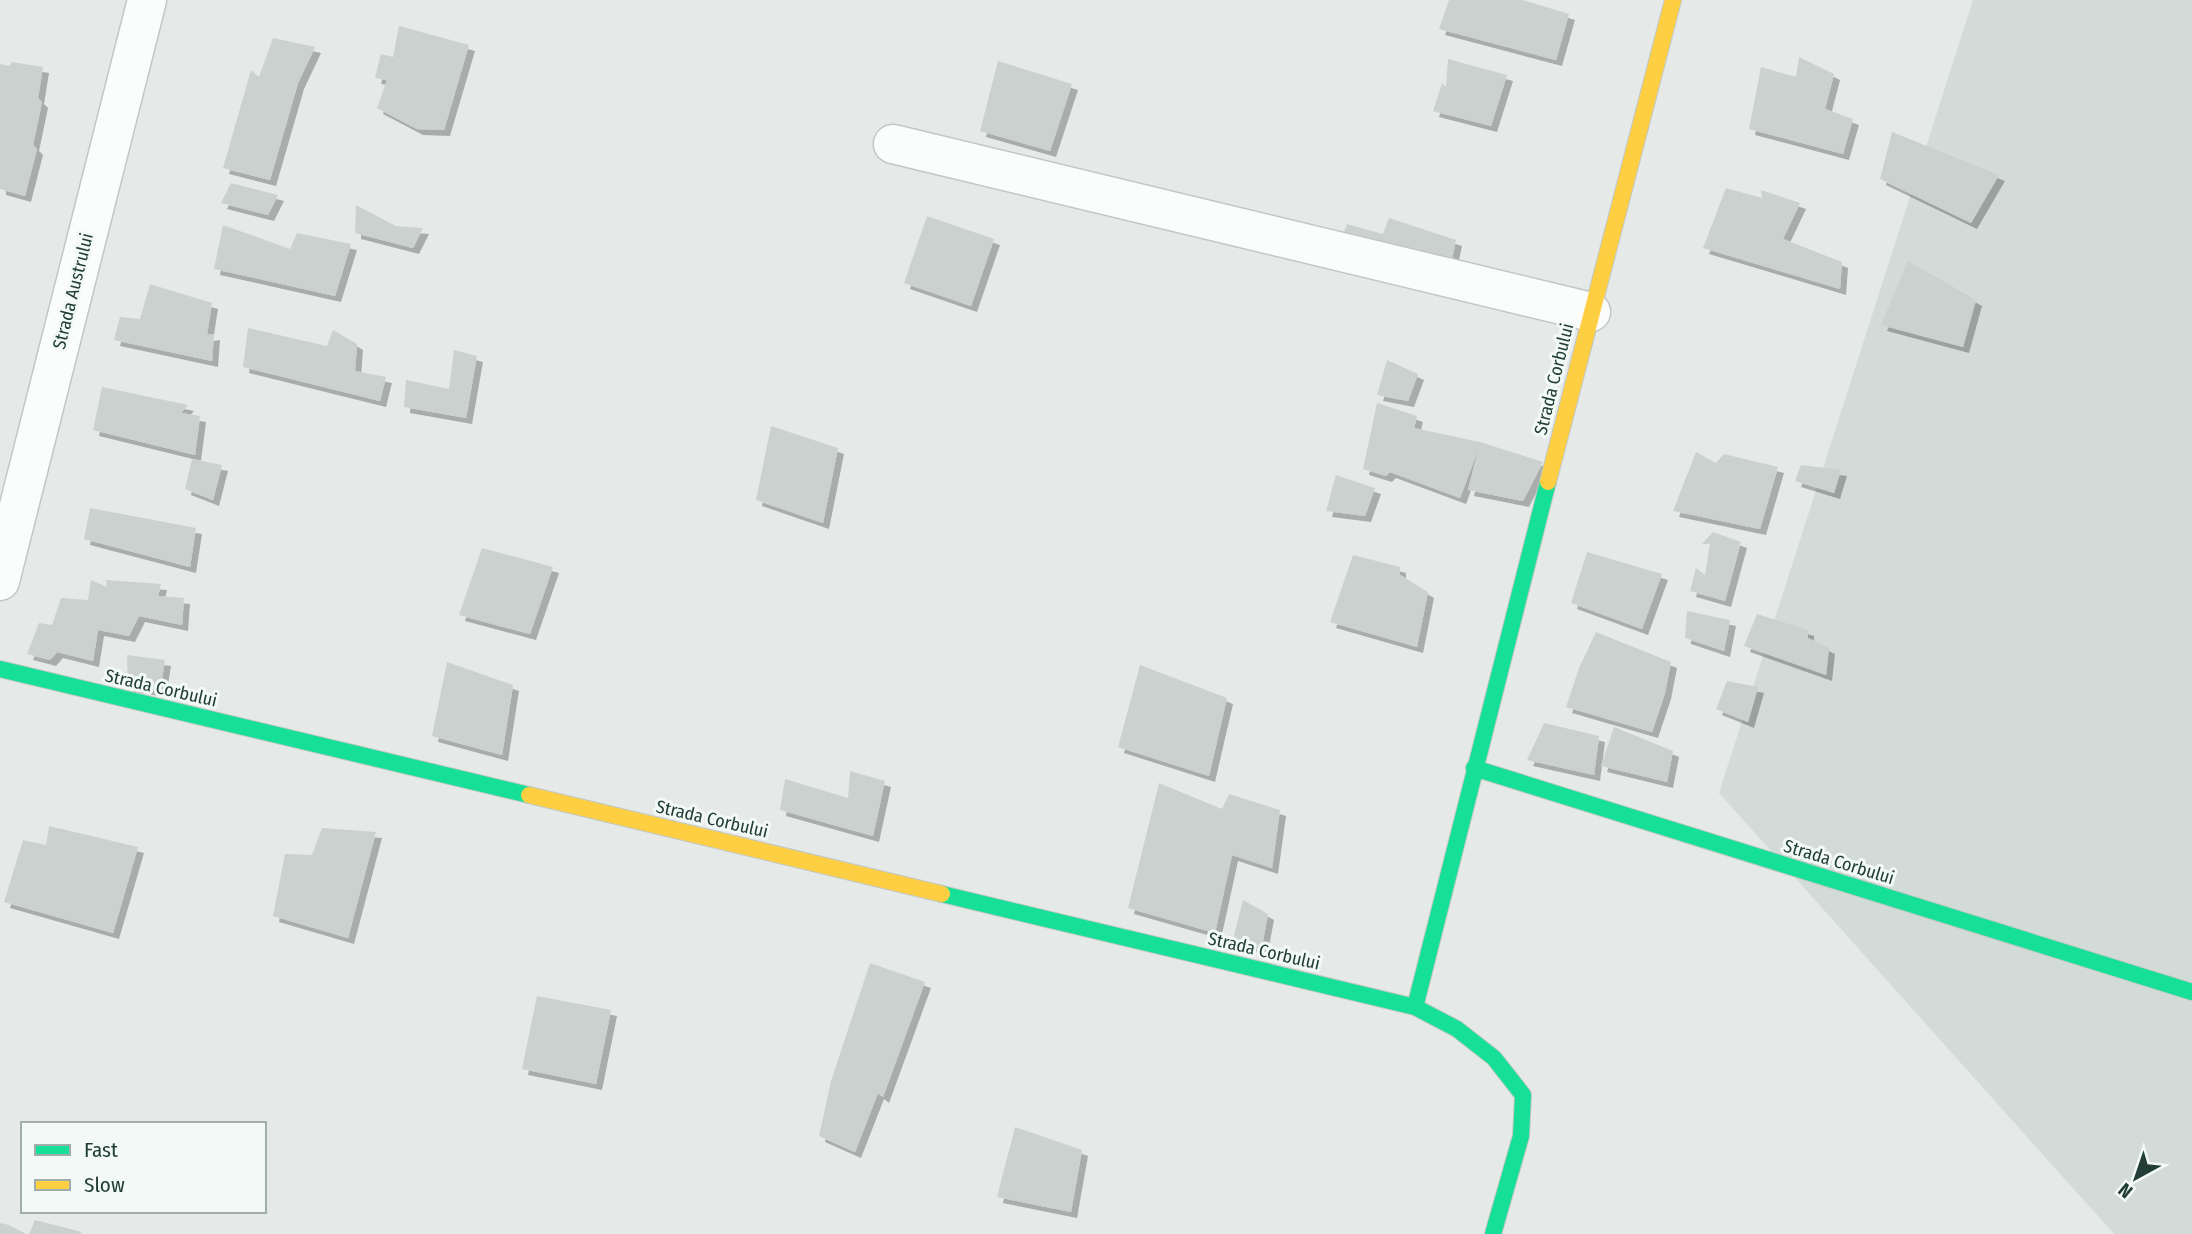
<svg xmlns="http://www.w3.org/2000/svg" width="2192" height="1234" viewBox="0 0 2192 1234" font-family="'Fira Sans Condensed',sans-serif">
<style>
.built{fill:#d2dbd8}
.building{fill:#cbd1cf;filter:url(#shadow)}
.lines{fill:none;stroke-linecap:round;stroke-linejoin:round}
.street-casing{stroke:#c2c7c5;stroke-width:41}
.fast-casing{stroke:#c0c7c5;stroke-width:18}
.slow-casing{stroke:#c0c7c5;stroke-width:18}
.street{stroke:#fbfcfc;stroke-width:38}
.fast{stroke:#16e098;stroke-width:16}
.slow{stroke:#ffcf43;stroke-width:16}
.labels{text-anchor:middle;dominant-baseline:central;stroke-width:6;stroke-linejoin:round;paint-order:stroke}
.street-label{font-size:18px;fill:#223e37;stroke:#f3f9f6}
</style>
<defs>
<filter id="shadow"><feDropShadow dx="6" dy="6" stdDeviation="0" flood-color="#0004"/></filter>
</defs>
<rect width="100%" height="100%" fill="#e5eae8"/>
<polygon class="built" points="1973,0 2192,0 2192,1234 2114,1234 1719,793"/>
<g class="building">
<polygon points="1449,0 1523,0 1569,14 1556,60 1439,29"/>
<polygon points="399,26 469,45 444,130 417,129 377,108 387,80 375,78 381,54 393,57"/>
<polygon points="273,38 315,47 298,83 270,180 223,168 251,70 259,77"/>
<polygon points="1799,57 1834,74 1825,109 1853,119 1843,154 1749,129 1761,67 1796,77"/>
<polygon points="1448,59 1507,75 1491,126 1433,111 1442,83 1446,87"/>
<polygon points="998,61 1072,84 1050,151 980,131"/>
<polygon points="12,62 43,67 38,98 42,102 33,145 37,149 25,196 0,189 0,64 9,66"/>
<polygon points="1892,132 1999,175 1971,223 1880,179"/>
<polygon points="231,183 278,195 268,215 221,203"/>
<polygon points="1726,188 1762,198 1761,190 1800,203 1783,239 1842,262 1840,289 1703,248"/>
<polygon points="356,205 396,226 423,228 413,248 355,233"/>
<polygon points="927,216 994,239 971,306 904,283"/>
<polygon points="1389,218 1456,240 1447,283 1337,252 1347,224 1383,234"/>
<polygon points="223,225 290,249 297,233 351,244 335,296 214,269"/>
<polygon points="1908,261 1976,300 1963,347 1881,325"/>
<polygon points="150,284 212,303 207,335 214,334 212,361 114,340 120,317 140,319"/>
<polygon points="248,328 327,346 333,330 357,344 355,371 386,377 380,401 243,367"/>
<polygon points="454,350 477,356 466,418 404,407 406,380 449,389"/>
<polygon points="1387,360 1418,374 1408,401 1377,395"/>
<polygon points="102,387 188,405 181,413 200,416 195,455 93,430"/>
<polygon points="1377,403 1417,416 1414,428 1480,442 1543,462 1523,501 1468,490 1479,447 1460,498 1390,472 1386,476 1363,469"/>
<polygon points="771,426 838,448 823,523 756,500"/>
<polygon points="1696,452 1716,463 1724,454 1778,467 1760,529 1673,511"/>
<polygon points="192,459 222,465 213,500 185,489"/>
<polygon points="1801,465 1841,470 1834,493 1795,481"/>
<polygon points="1336,475 1375,488 1365,516 1326,511"/>
<polygon points="90,508 196,528 190,567 84,539"/>
<polygon points="1713,532 1741,542 1725,601 1690,591 1696,568 1705,575 1710,544 1702,544"/>
<polygon points="482,548 553,567 530,634 459,615"/>
<polygon points="1587,552 1662,574 1642,629 1571,603"/>
<polygon points="1353,555 1400,567 1400,575 1428,592 1417,647 1330,622"/>
<polygon points="91,580 107,587 106,580 161,584 158,596 184,598 182,625 139,616 129,636 98,630 93,661 57,652 50,660 27,654 39,623 52,625 61,598 88,600"/>
<polygon points="1687,611 1730,620 1724,651 1685,638"/>
<polygon points="1757,614 1808,630 1808,638 1829,648 1826,675 1744,646"/>
<polygon points="1596,632 1671,662 1665,693 1652,732 1566,707 1579,668"/>
<polygon points="127,655 165,660 160,691 128,686"/>
<polygon points="447,662 513,685 502,755 432,736"/>
<polygon points="1140,665 1227,698 1209,776 1118,747"/>
<polygon points="1727,681 1758,687 1748,722 1716,709"/>
<polygon points="1544,723 1599,736 1594,775 1527,760"/>
<polygon points="1614,727 1673,751 1667,782 1601,766"/>
<polygon points="850,771 885,781 873,836 780,810 785,779 848,798"/>
<polygon points="1159,783 1222,809 1229,794 1280,810 1272,868 1232,855 1215,933 1128,908"/>
<polygon points="49,826 138,847 113,933 4,902 23,840 46,845"/>
<polygon points="322,828 376,832 348,938 273,916 285,854 312,855"/>
<polygon points="1243,900 1268,914 1262,946 1231,947"/>
<polygon points="870,963 925,982 883,1097 878,1093 855,1152 819,1136 831,1081"/>
<polygon points="537,996 611,1010 596,1084 522,1069"/>
<polygon points="1015,1127 1082,1150 1071,1212 997,1197"/>
<polygon points="35,1220 82,1232 80,1234 29,1234"/>
<polygon points="0,1223 9,1225 26,1234 0,1234"/>
</g>
<g class="lines">
<g class="street-casing">
<g id="street">
<polyline points="893,144 1591,312"/>
<polyline points="0,581 147,0"/>
</g>
</g>
<g class="fast-casing">
<g id="fast">
<polyline points="0,669 529,795"/>
<polyline points="1474,768 2192,992"/>
<polyline points="942,894 1415,1007 1457,1029 1494,1058 1523,1095 1521,1136 1493,1234"/>
<polyline points="1415,1007 1548,482"/>
</g>
</g>
<g class="slow-casing">
<g id="slow">
<polyline points="1548,482 1673,0"/>
<polyline points="529,795 942,894"/>
</g>
</g>
<use href="#street" class="street"/>
<use href="#fast" class="fast"/>
<use href="#slow" class="slow"/>
</g>
<g class="labels">
<g class="street-label">
<text transform="translate(73 291) rotate(-76)">Strada Austrului</text>
<text transform="translate(1554 379) rotate(-76)">Strada Corbului</text>
<text transform="translate(161 688) rotate(13)">Strada Corbului</text>
<text transform="translate(712 819) rotate(13)">Strada Corbului</text>
<text transform="translate(1839 862) rotate(17)">Strada Corbului</text>
<text transform="translate(1264 951) rotate(13)">Strada Corbului</text>
</g>
</g>
<rect x="21" y="1122" width="245" height="91" fill="#f3f9f6" stroke="#9faeaa" stroke-width="2"/>
<rect x="35" y="1145" width="35" height="10" fill="#16e098" stroke="#9faeaa" stroke-width="2"/>
<text x="84" y="1157" font-size="21" fill="#223e37">Fast</text>
<rect x="35" y="1180" width="35" height="10" fill="#ffcf43" stroke="#9faeaa" stroke-width="2"/>
<text x="84" y="1192" font-size="21" fill="#223e37">Slow</text>
<g transform="translate(2136 1178) rotate(220)" stroke="#f3f9f6" stroke-width="5" paint-order="stroke">
<path d="M0-5L12 26L0 18L-12 26Z" fill="#223e37"/>
<text y="-10" font-size="19" font-weight="bold" text-anchor="middle" fill="#223e37">N</text>
</g>
</svg>
